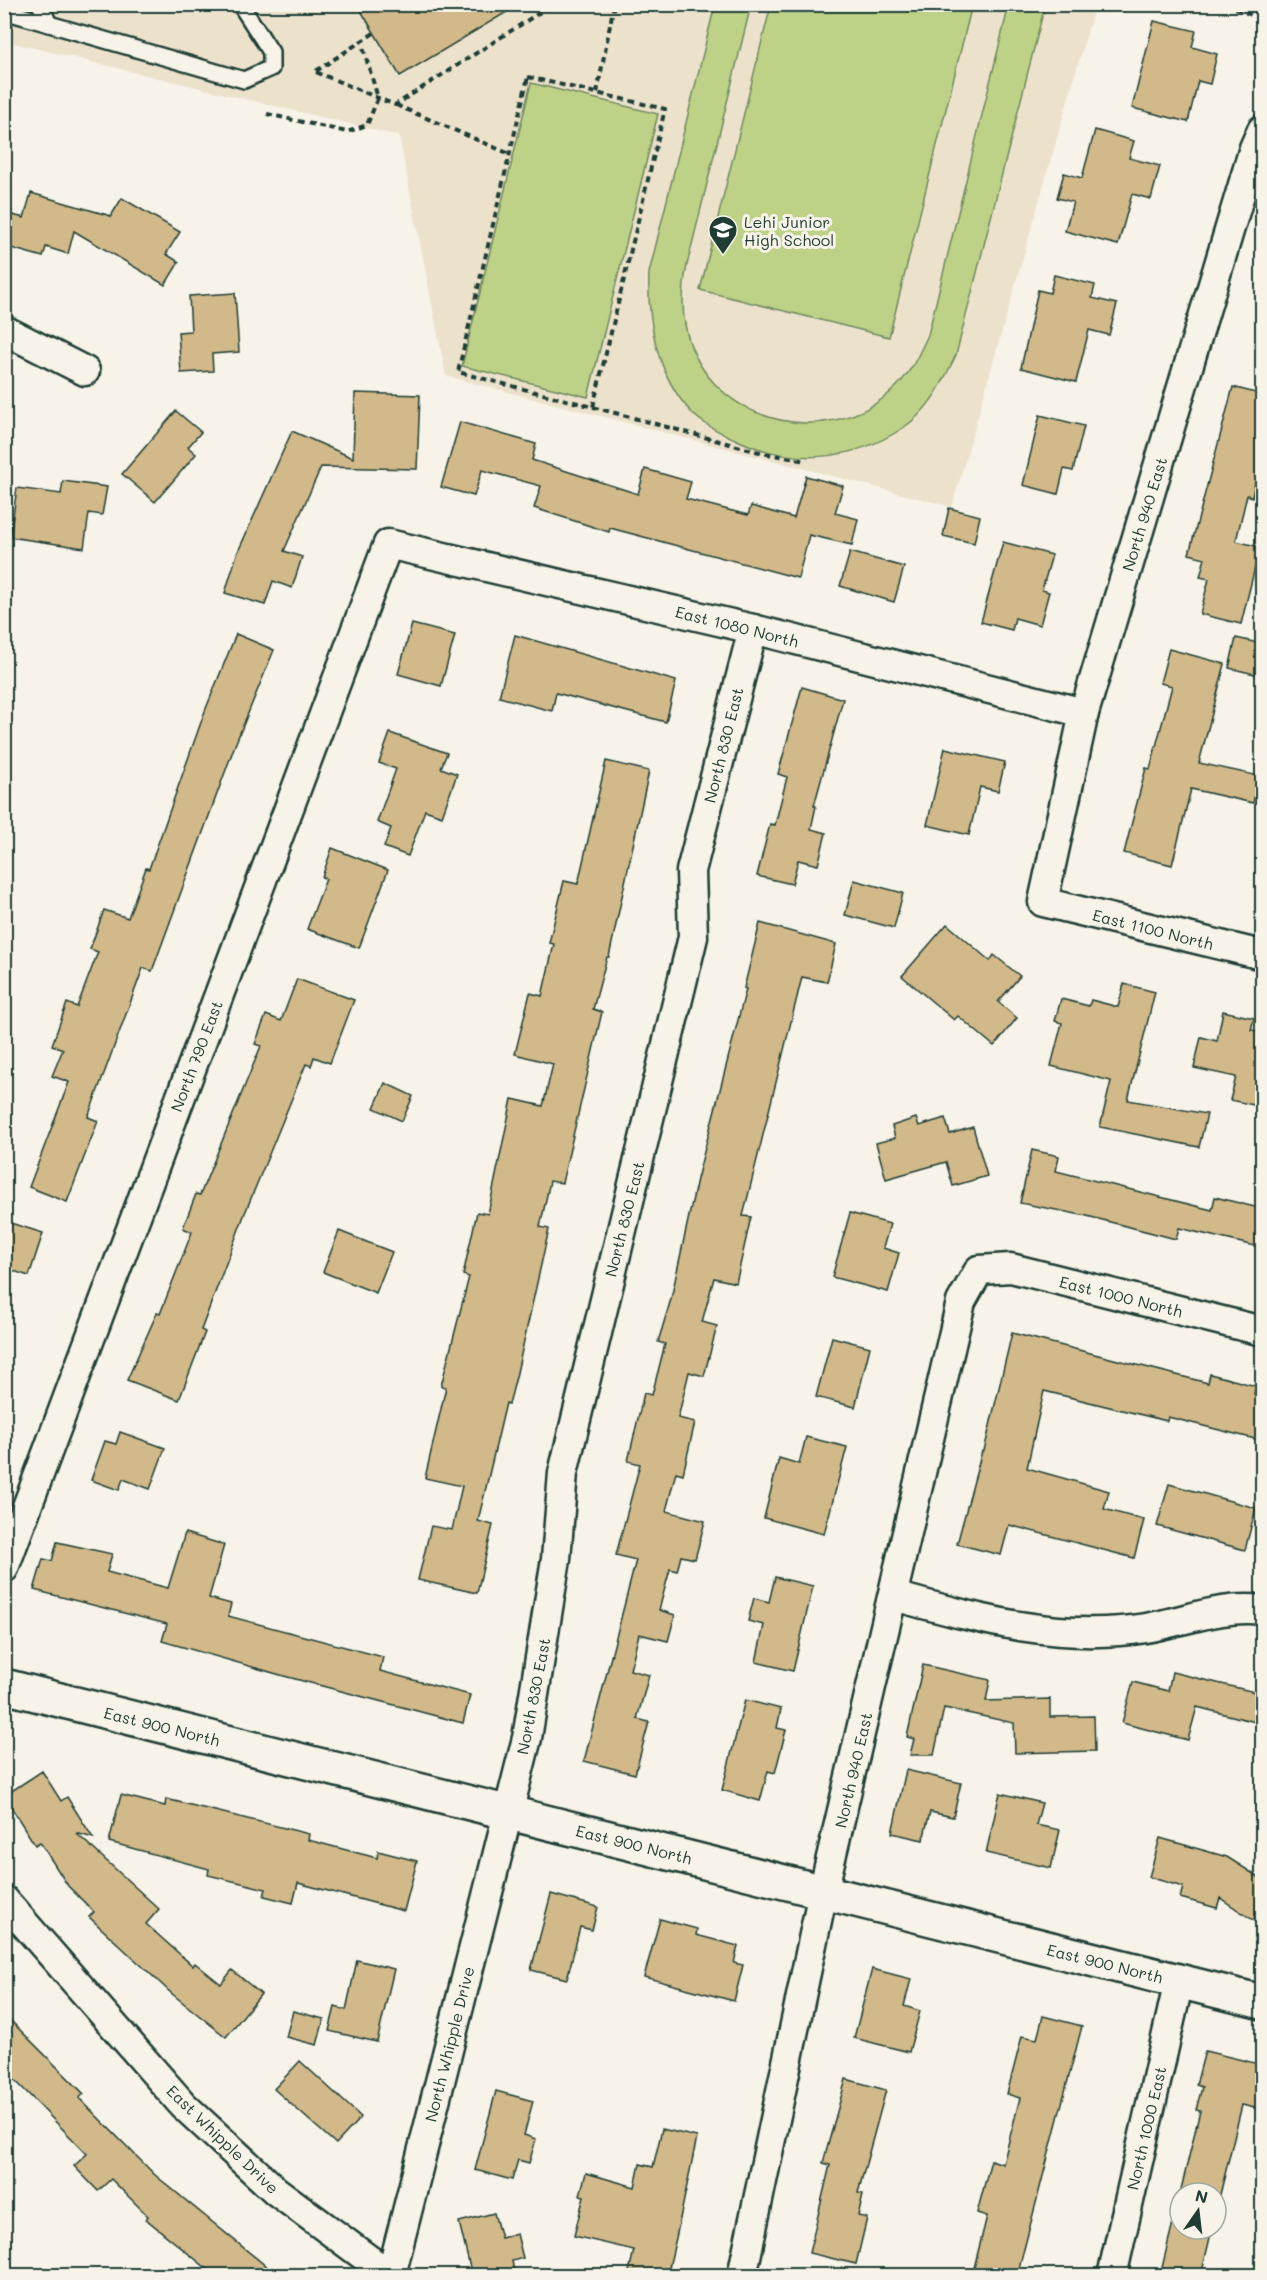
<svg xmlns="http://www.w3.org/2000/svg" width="1267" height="2280" viewBox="0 0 1267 2280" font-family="Mali,sans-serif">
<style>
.built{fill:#ece2cc}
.green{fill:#bed287;stroke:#6e885e;stroke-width:1.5}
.building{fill:#d2b989;stroke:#1f3d34;stroke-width:1.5}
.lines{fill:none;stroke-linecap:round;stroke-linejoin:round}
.lane-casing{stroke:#1f3d34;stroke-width:20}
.street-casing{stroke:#1f3d34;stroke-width:33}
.secondary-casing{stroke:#1f3d34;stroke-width:38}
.path{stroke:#1f3d34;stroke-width:4;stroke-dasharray:6 4.5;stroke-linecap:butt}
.lane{stroke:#f7f3e8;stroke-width:15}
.street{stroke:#f7f3e8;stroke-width:28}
.secondary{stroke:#f7f3e8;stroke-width:33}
.labels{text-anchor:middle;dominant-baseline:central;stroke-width:6;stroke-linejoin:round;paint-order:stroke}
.poi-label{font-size:16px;fill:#1f3d34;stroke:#f7f3e8;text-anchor:start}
.street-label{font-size:16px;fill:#1f3d34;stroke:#f7f3e8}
</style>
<rect width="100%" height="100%" fill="#f7f3e8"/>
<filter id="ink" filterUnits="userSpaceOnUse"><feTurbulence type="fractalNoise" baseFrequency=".0167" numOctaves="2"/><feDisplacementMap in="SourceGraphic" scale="12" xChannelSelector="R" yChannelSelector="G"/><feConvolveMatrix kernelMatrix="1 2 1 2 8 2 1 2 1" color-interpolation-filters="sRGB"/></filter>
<g filter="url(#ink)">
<polygon class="built" points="5,4 1095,5 952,507 446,376 399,136 5,41"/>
<g class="green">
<path d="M715,5H751L687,265C683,285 681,303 685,324C702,421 826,455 895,388C911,373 919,354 928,335L1009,5H1045L956,355C943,382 930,410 903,428C851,462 791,466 735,439C721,433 703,424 692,413C657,376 647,322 649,273Z"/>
<polygon points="771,5 972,5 889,337 700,290"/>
<polygon points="531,83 658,114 588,397 462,366"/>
</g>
<g class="building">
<polygon points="357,4 520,4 400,76"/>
<polygon points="1154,21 1196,31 1192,47 1217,54 1210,84 1198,81 1188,122 1132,108"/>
<polygon points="1095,130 1134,141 1129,158 1160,166 1151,199 1132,194 1118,245 1065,231 1073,202 1057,198 1064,173 1082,178"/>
<polygon points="31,193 111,216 122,198 180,232 166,254 179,262 165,285 74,231 68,254 46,247 43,257 4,246 4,230 9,214 24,218"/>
<polygon points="1054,275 1095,285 1092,298 1117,304 1109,335 1089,330 1076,382 1021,368 1038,290 1050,293"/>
<polygon points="235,293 239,352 212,354 213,371 181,373 178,332 191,331 189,296"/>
<polygon points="1233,387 1263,395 1263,485 1255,483 1252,497 1247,495 1236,541 1260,547 1241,624 1200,614 1209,579 1200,577 1205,558 1189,554"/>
<polygon points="355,393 420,395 417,469 321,467 284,551 302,557 292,588 273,581 265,605 225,593 237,554 292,431 353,458"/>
<polygon points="176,411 201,432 188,447 196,454 155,502 122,474"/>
<polygon points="1040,415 1084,426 1073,471 1064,469 1058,494 1023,485"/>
<polygon points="460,422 536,444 532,460 638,494 645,469 691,482 686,499 748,515 751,506 794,518 806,476 843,486 835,513 858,519 852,545 809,535 798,578 610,528 609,532 534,508 541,486 482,470 474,496 441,487"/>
<polygon points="63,481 107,487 102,515 89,513 84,548 10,537 17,488 61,494"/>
<polygon points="949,508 980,516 974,543 943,536"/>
<polygon points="1003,542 1052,555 1042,590 1049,592 1040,625 1015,618 1012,630 981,622"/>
<polygon points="850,552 904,567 894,602 840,586"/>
<polygon points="412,624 455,635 441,686 398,674"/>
<polygon points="236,634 274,650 235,745 152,971 143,968 88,1117 98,1121 67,1202 29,1187 69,1082 52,1076 63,1049 52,1045 67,1003 77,1007 98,952 90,949 104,910 128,918 146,868 149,869 205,711"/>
<polygon points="515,635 676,681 666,722 556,693 552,711 499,697"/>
<polygon points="1236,638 1263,644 1263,676 1229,668"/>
<polygon points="1169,649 1225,664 1199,763 1259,776 1253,803 1191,789 1172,865 1124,853 1146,768 1150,769 1172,686 1160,683"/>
<polygon points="802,687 843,699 814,806 816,806 811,829 826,833 818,865 798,860 792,884 757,876 770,824 775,825 787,777 778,774"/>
<polygon points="390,733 447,753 441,768 457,774 442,816 425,810 408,856 384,847 391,828 377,822 396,769 379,763"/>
<polygon points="945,748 1005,762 998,791 980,787 969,835 927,825"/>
<polygon points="606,761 649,771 609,957 607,957 593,1009 602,1012 562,1183 550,1181 540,1227 549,1229 516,1377 509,1404 506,1403 478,1521 493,1525 477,1593 418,1580 431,1526 452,1530 462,1486 425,1478 446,1387 441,1386 469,1277 463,1275 477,1212 488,1214 512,1099 543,1106 553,1064 515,1054 530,993 542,996 554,944 549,943 564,881 578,884"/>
<polygon points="332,848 388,870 359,948 307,929 326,879 322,877"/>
<polygon points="854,880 903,893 894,928 845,915"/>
<polygon points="760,923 836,944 827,982 802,977 743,1216 751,1217 736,1283 714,1278 702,1322 717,1326 704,1376 689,1372 678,1418 695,1422 683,1474 676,1472 666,1511 705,1521 695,1559 681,1556 677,1571 670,1569 659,1610 675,1615 668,1641 639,1634 630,1670 649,1675 637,1719 649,1722 635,1774 584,1761 636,1560 616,1555 640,1464 628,1461 644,1393 652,1395 665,1344 658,1342 671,1299 697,1179 746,989 744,988"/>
<polygon points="947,924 990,961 994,955 1020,976 998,1002 1017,1018 994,1046 958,1016 954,1020 902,976"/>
<polygon points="297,979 354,1000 330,1063 314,1057 311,1066 306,1064 245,1213 201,1330 205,1332 179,1400 127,1380 157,1313 160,1314 192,1232 183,1228 196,1194 200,1195 261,1046 255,1044 266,1015 281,1021"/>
<polygon points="1124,984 1155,992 1128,1100 1207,1114 1199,1147 1100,1127 1111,1081 1051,1066 1062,1023 1055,1021 1061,999 1089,1006 1091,1000 1118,1007"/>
<polygon points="1223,1011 1254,1018 1251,1030 1263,1032 1263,1107 1230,1100 1236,1077 1194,1068 1201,1037 1217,1041"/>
<polygon points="385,1083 413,1096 402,1121 374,1108"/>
<polygon points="916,1118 919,1126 945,1118 950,1134 973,1127 987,1176 953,1186 946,1162 886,1179 876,1143 895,1138 892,1126"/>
<polygon points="1032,1150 1059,1156 1056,1171 1212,1210 1215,1197 1263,1209 1263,1248 1179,1228 1176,1239 1087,1216 1020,1203"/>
<polygon points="850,1213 890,1224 883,1248 899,1253 888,1292 832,1277"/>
<polygon points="4,1221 43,1233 29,1276 4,1268"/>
<polygon points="339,1231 392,1252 376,1293 323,1272"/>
<polygon points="1012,1333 1208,1383 1210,1374 1256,1386 1254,1394 1263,1396 1263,1441 1168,1417 1167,1421 1044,1391 1027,1468 1109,1491 1104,1509 1144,1520 1134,1558 1009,1525 1001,1555 957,1544 982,1451 984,1451"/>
<polygon points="832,1337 870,1347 855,1407 816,1397"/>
<polygon points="120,1432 165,1448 150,1489 123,1479 119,1490 91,1480 105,1441 116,1444"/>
<polygon points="806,1437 847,1447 824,1534 764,1518 779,1458 799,1464"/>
<polygon points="1169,1484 1256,1508 1245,1550 1157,1526"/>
<polygon points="185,1533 224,1545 209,1598 231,1604 228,1616 383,1657 380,1671 470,1695 463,1723 284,1676 162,1641 167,1624 34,1590 43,1559 52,1561 57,1542 112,1554 107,1572 168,1588"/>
<polygon points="775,1577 813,1586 793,1671 756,1662 764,1625 748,1621 754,1598 769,1602"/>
<polygon points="923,1665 990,1680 986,1701 1050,1699 1050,1717 1094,1716 1095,1751 1015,1753 1014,1723 944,1708 934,1755 910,1755 914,1739 907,1737"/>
<polygon points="1172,1672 1263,1694 1263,1724 1197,1707 1188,1740 1122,1723 1133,1682 1168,1691"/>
<polygon points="745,1700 781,1709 777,1728 786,1730 775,1773 768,1771 760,1801 722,1790"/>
<polygon points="906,1770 961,1783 953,1817 930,1812 923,1840 892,1833"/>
<polygon points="42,1771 61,1801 67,1797 93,1838 76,1833 159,1909 146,1924 193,1966 195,1963 221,1984 232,1970 261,1994 226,2037 171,1993 89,1917 94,1912 68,1886 40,1842 35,1845 4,1796"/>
<polygon points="1000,1793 1042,1803 1036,1825 1060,1830 1051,1868 986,1853"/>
<polygon points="121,1795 165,1806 166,1799 309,1834 308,1840 377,1858 378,1851 417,1861 404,1911 298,1883 293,1903 264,1896 266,1889 208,1875 209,1869 109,1842"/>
<polygon points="1160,1838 1227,1857 1263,1880 1263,1905 1253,1920 1220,1898 1217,1908 1180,1898 1183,1887 1149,1877"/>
<polygon points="551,1894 598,1907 592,1930 580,1927 567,1979 531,1970"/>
<polygon points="660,1919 697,1929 696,1935 738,1946 734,1963 743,1965 734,2001 644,1977"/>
<polygon points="357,1960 394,1969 377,2042 329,2031 335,2007 346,2010"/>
<polygon points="872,1969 911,1979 904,2006 920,2011 909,2052 854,2038"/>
<polygon points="293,2011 324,2019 317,2045 286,2037"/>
<polygon points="4,2014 84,2094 79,2098 155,2175 278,2276 216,2276 146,2219 148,2216 111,2179 98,2191 74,2166 87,2154 4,2069"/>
<polygon points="1043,2016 1082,2026 1017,2276 972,2276 987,2216 977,2213 991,2160 1003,2164 1020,2098 1007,2094 1022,2036 1037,2039"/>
<polygon points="1205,2051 1263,2065 1263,2110 1242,2105 1216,2211 1216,2193 1180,2193 1180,2229 1212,2229 1201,2276 1160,2276 1200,2111 1196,2110 1202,2087 1196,2085"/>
<polygon points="300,2061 361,2117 336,2144 274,2089"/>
<polygon points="846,2079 886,2090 858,2193 863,2194 858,2216 867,2218 856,2264 809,2253 830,2165 823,2163"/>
<polygon points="496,2091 533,2101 524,2135 536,2139 529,2163 518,2160 512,2180 475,2170"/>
<polygon points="662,2129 697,2137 676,2238 667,2276 628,2276 634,2250 574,2236 584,2196 580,2195 586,2173 635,2187 640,2164 653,2167"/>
<polygon points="494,2213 501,2238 517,2234 523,2258 512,2261 515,2276 472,2276 459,2222"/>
</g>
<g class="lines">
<g class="lane-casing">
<g id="lane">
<polyline points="40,4 49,24"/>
<polyline points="4,11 244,80 271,68 271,52 240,4"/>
</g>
</g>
<g class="street-casing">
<g id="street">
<polyline points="1262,130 1254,148 1084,713 1043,902 1262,955"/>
<polyline points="4,330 85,371"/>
<polyline points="4,1568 388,544 753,629 1084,713"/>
<path d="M894,1596C979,1619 1057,1642 1146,1628C1185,1621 1222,1605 1262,1610"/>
<polyline points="4,1900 183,2105 276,2191 391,2276"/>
<polyline points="391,2275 527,1738 556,1559 563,1473 693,937 691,871 753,629"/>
<polyline points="742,2276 823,1892 961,1302 979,1270 1011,1268 1262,1331"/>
<polyline points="1112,2276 1179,1981"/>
</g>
</g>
<g class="secondary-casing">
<polyline id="secondary" points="4,1686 1262,2002"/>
</g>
<g class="path">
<polyline points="1226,4 1256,17"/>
<polyline points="316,71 374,33"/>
<polyline points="316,72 395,105 553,4"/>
<polygon points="528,77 665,109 593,407 458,372"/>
<polyline points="597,93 614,4"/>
<polyline points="396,105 510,154"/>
<polyline points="267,114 347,132 367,125 378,98 362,44"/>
<polyline points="593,407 763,453 806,461"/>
</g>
<use href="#lane" class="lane"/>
<use href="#street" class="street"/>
<use href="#secondary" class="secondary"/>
</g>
</g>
<defs>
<g id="school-pin" transform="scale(1.5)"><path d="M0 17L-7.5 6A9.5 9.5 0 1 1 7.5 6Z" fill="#1f3d34" stroke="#f7f3e8"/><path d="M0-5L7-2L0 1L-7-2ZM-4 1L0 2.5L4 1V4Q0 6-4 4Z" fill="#fff"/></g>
</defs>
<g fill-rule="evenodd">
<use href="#school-pin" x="723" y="230"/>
</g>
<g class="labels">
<g class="poi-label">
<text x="744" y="221">Lehi Junior<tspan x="744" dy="18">High School</tspan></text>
</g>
<g class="street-label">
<text transform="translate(1144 514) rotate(-73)">North 940 East</text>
<text transform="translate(737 626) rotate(14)">East 1080 North</text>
<text transform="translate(723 745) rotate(-76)">North 830 East</text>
<text transform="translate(1153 929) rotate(14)">East 1100 North</text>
<text transform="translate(196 1056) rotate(-69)">North 790 East</text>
<text transform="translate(624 1219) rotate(-76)">North 830 East</text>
<text transform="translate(1121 1296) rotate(14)">East 1000 North</text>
<text transform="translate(533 1696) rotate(-79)">North 830 East</text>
<text transform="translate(162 1726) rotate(14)">East 900 North</text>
<text transform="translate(853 1770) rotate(-77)">North 940 East</text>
<text transform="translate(634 1844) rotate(14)">East 900 North</text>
<text transform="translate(1105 1963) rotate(14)">East 900 North</text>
<text transform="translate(449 2044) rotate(-76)">North Whipple Drive</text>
<text transform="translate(1146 2128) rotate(-77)">North 1000 East</text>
<text transform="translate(223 2139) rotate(44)">East Whipple Drive</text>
</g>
</g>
<rect width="1267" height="2280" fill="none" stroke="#f7f3e8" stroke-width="24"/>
<rect x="12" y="12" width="1243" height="2256" fill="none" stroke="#1f3d34" stroke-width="2" filter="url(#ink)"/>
<g transform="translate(1198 2211) rotate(14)"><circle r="28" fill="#f7f3e8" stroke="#a1aaa0" stroke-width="1.5"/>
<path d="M0-4.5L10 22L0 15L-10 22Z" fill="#1f3d34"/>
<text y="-9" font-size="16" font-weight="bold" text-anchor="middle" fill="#1f3d34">N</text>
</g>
</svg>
